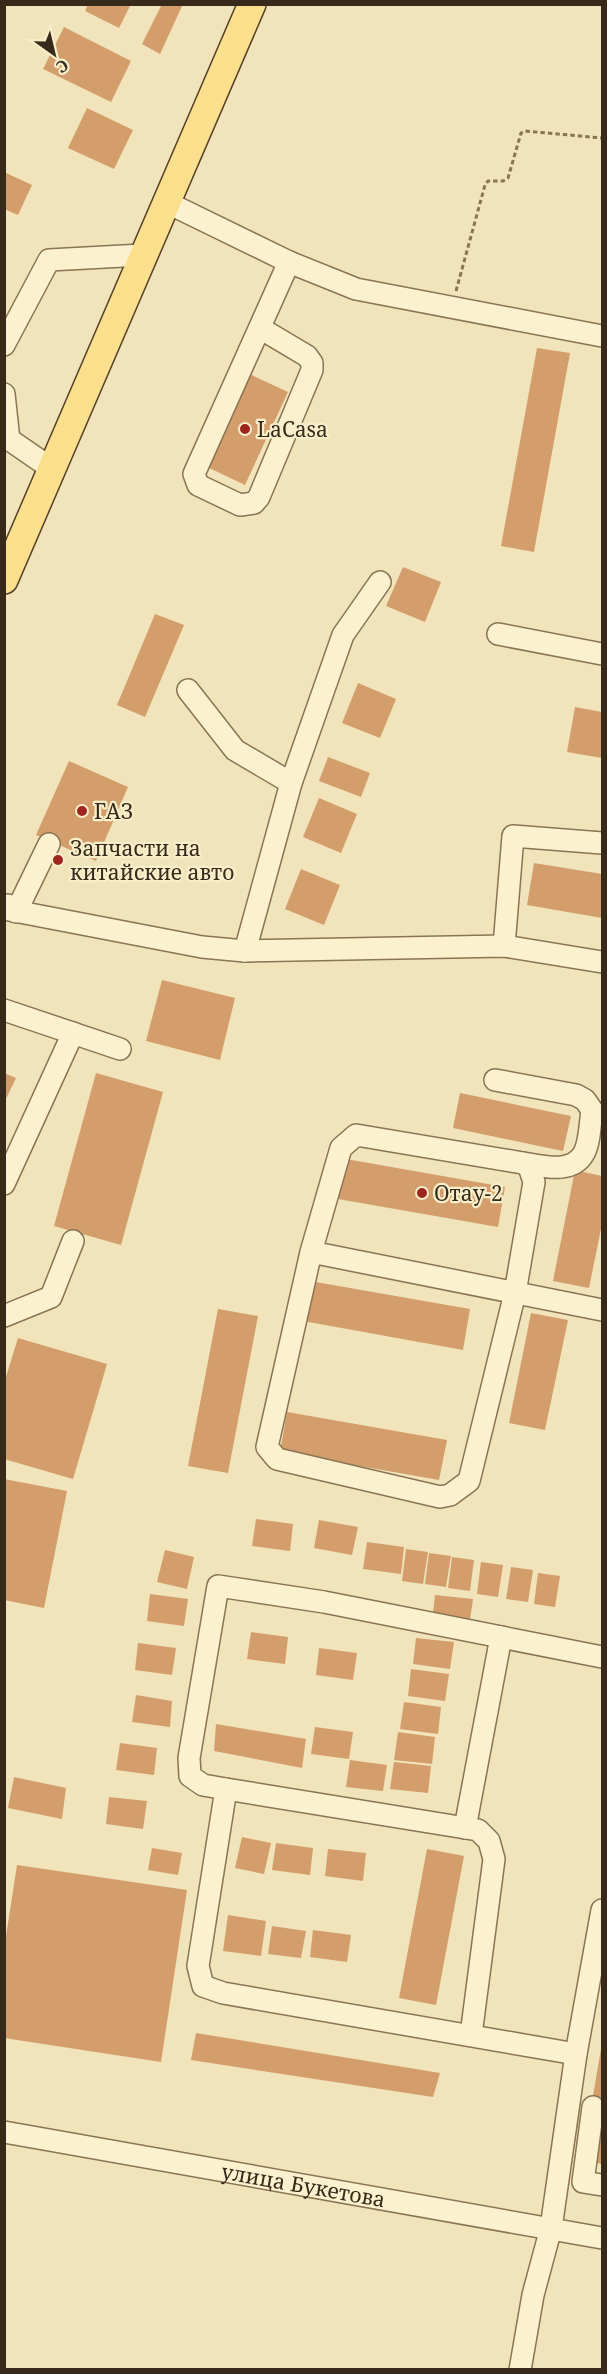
<svg xmlns="http://www.w3.org/2000/svg" width="607" height="2374" viewBox="0 0 607 2374" font-family="'Noto Serif',serif">
<style>
.building{fill:#d39e6c}
.lines{fill:none;stroke-linecap:round;stroke-linejoin:round}
.minor-casing{stroke:#897453;stroke-width:24}
.major-casing{stroke:#564128;stroke-width:30}
.path{stroke:#897453;stroke-width:3;stroke-dasharray:4.5 3;stroke-linecap:butt}
.minor{stroke:#fcf1ce;stroke-width:21}
.major{stroke:#fadf8d;stroke-width:27}
.poi-dot{fill:#9d251e;stroke:#f8eeca;stroke-width:2}
.labels{text-anchor:middle;dominant-baseline:central;stroke-width:4.5;stroke-linejoin:round;paint-order:stroke}
.poi-label{font-size:21px;fill:#372a1a;stroke:#f8eeca;text-anchor:start}
.street-label{font-size:21px;fill:#372a1a;stroke:#f8eeca}
</style>
<rect width="100%" height="100%" fill="#f1e4ba"/>
<g class="building">
<polygon points="88,4 131,4 119,28 85,11"/>
<polygon points="162,4 183,4 160,54 142,44"/>
<polygon points="64,27 131,61 111,102 43,69"/>
<polygon points="87,108 133,130 114,169 68,148"/>
<polygon points="4,172 32,185 18,215 4,209"/>
<polygon points="537,348 570,353 534,552 501,546"/>
<polygon points="245,372 288,392 245,485 203,465"/>
<polygon points="403,567 441,582 425,622 386,606"/>
<polygon points="155,614 184,625 145,717 117,705"/>
<polygon points="358,683 396,699 380,738 342,723"/>
<polygon points="575,707 602,712 602,758 567,752"/>
<polygon points="328,757 370,773 361,797 319,781"/>
<polygon points="69,761 128,787 96,861 36,835"/>
<polygon points="319,798 357,814 341,853 303,837"/>
<polygon points="534,863 602,874 602,918 527,905"/>
<polygon points="301,869 340,885 324,925 285,909"/>
<polygon points="162,980 235,998 220,1060 146,1041"/>
<polygon points="4,1073 16,1078 4,1103"/>
<polygon points="96,1073 163,1092 121,1245 54,1226"/>
<polygon points="460,1093 571,1116 563,1151 453,1128"/>
<polygon points="346,1159 505,1187 498,1227 338,1199"/>
<polygon points="575,1170 602,1176 602,1224 589,1288 553,1281"/>
<polygon points="310,1281 470,1309 463,1350 303,1321"/>
<polygon points="218,1309 258,1316 228,1473 188,1466"/>
<polygon points="531,1313 568,1320 545,1430 509,1423"/>
<polygon points="18,1338 107,1364 73,1479 4,1459 4,1383"/>
<polygon points="287,1412 447,1440 439,1480 280,1452"/>
<polygon points="4,1479 67,1491 44,1608 4,1600"/>
<polygon points="256,1519 293,1524 290,1551 252,1546"/>
<polygon points="319,1520 358,1527 352,1555 314,1548"/>
<polygon points="367,1542 404,1547 401,1574 363,1569"/>
<polygon points="406,1549 428,1552 423,1584 402,1581"/>
<polygon points="165,1550 194,1557 187,1589 157,1582"/>
<polygon points="429,1553 451,1556 446,1587 425,1584"/>
<polygon points="452,1557 474,1560 470,1591 448,1588"/>
<polygon points="481,1562 503,1565 498,1597 477,1594"/>
<polygon points="511,1567 533,1570 528,1602 506,1599"/>
<polygon points="538,1573 560,1576 555,1607 534,1604"/>
<polygon points="150,1594 188,1599 184,1626 147,1621"/>
<polygon points="435,1595 473,1599 469,1627 432,1622"/>
<polygon points="251,1632 288,1637 285,1664 247,1659"/>
<polygon points="416,1638 454,1642 450,1669 413,1664"/>
<polygon points="138,1643 176,1648 172,1675 135,1670"/>
<polygon points="319,1648 357,1653 353,1680 316,1675"/>
<polygon points="411,1669 449,1674 445,1701 408,1696"/>
<polygon points="136,1695 172,1701 170,1727 132,1722"/>
<polygon points="404,1702 441,1707 438,1734 400,1729"/>
<polygon points="216,1724 306,1739 302,1768 214,1751"/>
<polygon points="315,1727 353,1732 349,1759 311,1754"/>
<polygon points="398,1732 435,1737 432,1764 394,1760"/>
<polygon points="120,1743 157,1748 154,1775 116,1770"/>
<polygon points="350,1760 387,1765 383,1791 346,1787"/>
<polygon points="394,1762 431,1766 428,1793 390,1789"/>
<polygon points="14,1777 66,1788 62,1819 8,1808"/>
<polygon points="109,1797 147,1801 143,1829 106,1824"/>
<polygon points="242,1837 271,1843 264,1874 235,1868"/>
<polygon points="276,1843 313,1848 310,1875 272,1870"/>
<polygon points="152,1848 182,1853 178,1875 148,1870"/>
<polygon points="328,1849 366,1853 363,1881 325,1876"/>
<polygon points="427,1849 464,1856 436,2005 399,1998"/>
<polygon points="17,1865 187,1890 161,2062 4,2038 4,1949"/>
<polygon points="228,1915 266,1921 261,1956 223,1951"/>
<polygon points="272,1926 306,1931 301,1958 268,1954"/>
<polygon points="313,1930 351,1935 347,1962 310,1957"/>
<polygon points="196,2033 440,2073 433,2097 191,2060"/>
<polygon points="601,2049 602,2049 602,2098 593,2096"/>
<polygon points="597,2118 602,2118 602,2164 591,2162"/>
</g>
<g class="lines">
<g class="minor-casing">
<g id="minor">
<polyline points="166,202 289,262 356,289 602,336"/>
<polyline points="260,328 307,356 312,363 312,370 259,497 254,503 240,505 198,485 194,474 289,262"/>
<polyline points="4,345 49,260 142,255"/>
<polyline points="4,394 9,440"/>
<polyline points="4,436 52,469"/>
<polyline points="498,634 602,654"/>
<polyline points="188,690 235,750 291,783"/>
<polyline points="8,905 16,912 49,844"/>
<polyline points="4,909 202,947 245,951 504,946 602,962"/>
<polyline points="504,946 513,836 602,843"/>
<polyline points="245,951 291,783 343,635 380,582"/>
<polyline points="4,1010 120,1049"/>
<path d="M495,1080L576,1095L585,1100L592,1110C590,1123 590,1142 584,1153C572,1175 542,1166 523,1163"/>
<polyline points="4,1184 73,1033"/>
<polyline points="311,1252 341,1148 356,1135 523,1163 529,1167 534,1182 515,1293 469,1481 450,1495 440,1497 277,1459 267,1447 311,1252 602,1310"/>
<polyline points="4,1316 51,1297 73,1241"/>
<polyline points="226,1789 198,1966 203,1986 223,1993 576,2054"/>
<polyline points="465,1828 501,1637"/>
<polyline points="471,2035 494,1859 489,1841 478,1830 226,1789 203,1785 190,1776 189,1758 218,1586 324,1602 602,1657"/>
<polyline points="593,2107 583,2182 602,2185"/>
<path id="s1" d="M4,2132L602,2238"/>
<polyline points="520,2370 533,2295 551,2228 576,2054 602,1910"/>
</g>
</g>
<g class="major-casing">
<polyline id="major" points="4,580 252,4"/>
</g>
<polyline class="path" points="456,291 485,185 488,181 503,181 508,178 521,133 525,131 602,138"/>
<use href="#minor" class="minor"/>
<use href="#major" class="major"/>
</g>
<g class="poi-dot">
<circle cx="245" cy="429" r="6"/>
<circle cx="82" cy="811" r="6"/>
<circle cx="58" cy="860" r="6"/>
<circle cx="422" cy="1193" r="6"/>
</g>
<g class="labels">
<g class="poi-label">
<text x="257" y="429">LaCasa</text>
<text x="94" y="811">ГАЗ</text>
<text x="70" y="848">Запчасти на<tspan x="70" dy="24">китайские авто</tspan></text>
<text x="434" y="1193">Отау-2</text>
</g>
<g class="street-label">
<text stroke="none"><textPath href="#s1" startOffset="304">улица Букетова</textPath></text>
</g>
</g>
<rect width="607" height="2374" fill="none" stroke="#372a1a" stroke-width="12"/>
<g transform="translate(54 54) rotate(146)" stroke="#f8eeca" stroke-width="4.5" paint-order="stroke">
<path d="M0-4.5L10 22L0 15L-10 22Z" fill="#372a1a"/>
<text y="-9" font-size="16" font-weight="bold" text-anchor="middle" fill="#372a1a">С</text>
</g>
</svg>
